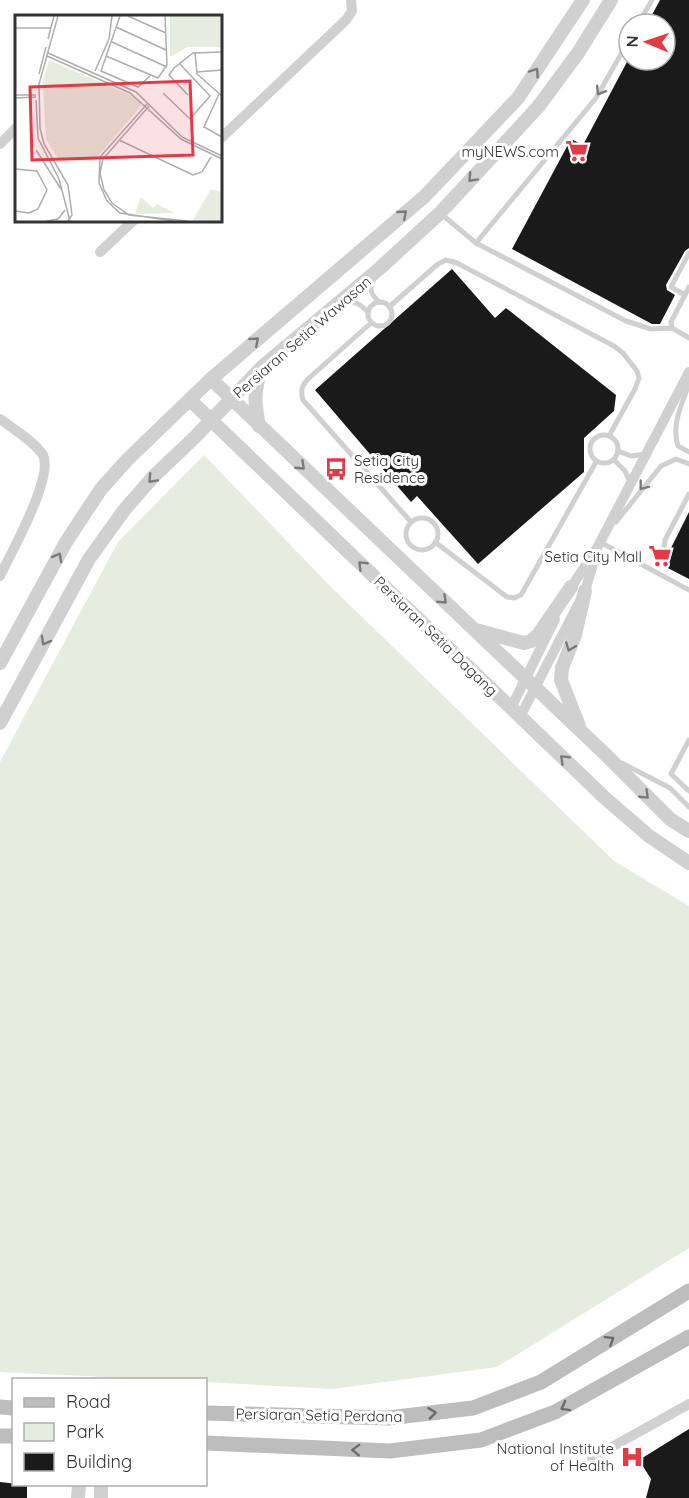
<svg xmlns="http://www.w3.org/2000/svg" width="689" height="1498" viewBox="0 0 689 1498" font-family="Quicksand,sans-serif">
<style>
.green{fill:#e6ecdf}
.building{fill:#1a1a1a}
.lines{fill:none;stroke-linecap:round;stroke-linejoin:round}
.service{stroke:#d0d0d0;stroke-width:5}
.minor{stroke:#d0d0d0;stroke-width:10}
.tertiary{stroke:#d0d0d0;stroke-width:14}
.secondary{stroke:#bdbdbd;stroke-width:15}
.oneway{stroke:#7a7a7a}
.oneway2{stroke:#6a6a6a}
.labels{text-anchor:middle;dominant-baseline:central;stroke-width:6;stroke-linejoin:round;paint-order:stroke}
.poi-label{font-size:15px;fill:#333;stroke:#fff;text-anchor:end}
.street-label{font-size:15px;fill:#333;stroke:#fff}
.inset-road{fill:none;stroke:#adadad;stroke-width:1.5}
.view{fill:#e63946;fill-opacity:0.15;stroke:#e63946;stroke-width:3}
.inset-edge{fill:none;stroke:#333;stroke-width:3}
</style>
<rect width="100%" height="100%" fill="#fff"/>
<polygon class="green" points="204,455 329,585 614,861 689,906 689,1248 497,1367 332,1389 206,1382 206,1380 148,1379 0,1372 0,762 118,542"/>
<g class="building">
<polygon points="660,0 689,0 689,248 685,251 666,285 667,290 675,295 660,324 652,324 512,249 571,139 583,145 628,60 665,60 665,24 647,24"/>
<polygon points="452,269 495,318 506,308 616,395 614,411 584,438 584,472 478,564 417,496 411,502 315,390"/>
<polygon points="689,512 689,579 662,565 666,556 672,554 671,548"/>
<polygon points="689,1429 689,1498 646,1498 651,1479 639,1460"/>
<polygon points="0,1482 27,1485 27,1498 0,1498"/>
</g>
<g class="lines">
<g class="service">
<polyline points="638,24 652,0"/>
<polyline points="440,213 476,243 596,98 629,40"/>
<polyline points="476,243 626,321 651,329 672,328 689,338"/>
<path d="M374,278C368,289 371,294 379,302"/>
<polyline points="685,295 671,287 689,253"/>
<circle cx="380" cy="314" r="12"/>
<path d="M344,304C355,300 360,304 368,312"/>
<polyline points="389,307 438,264 446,260 457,263 614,346 623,353 637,371 639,378 635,389 609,436"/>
<path d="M371,323L309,378C302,385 300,390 303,400L411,522"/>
<polyline points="672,328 671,322 689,287"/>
<path d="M689,384C682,404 671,425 678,446L689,452"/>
<circle cx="604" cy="449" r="14"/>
<polyline points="618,451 631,456 646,454"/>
<polyline points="614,460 625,471 630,482"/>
<circle cx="422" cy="534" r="16"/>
<polyline points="616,522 661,466 676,459 689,464"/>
<polyline points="601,541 600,542 689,590"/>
<polyline points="435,542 507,597 514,598 521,595 596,462"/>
<polyline points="668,552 664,549 665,540 689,494"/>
<polyline points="689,740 671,774 689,791"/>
<polyline points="622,763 670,788 689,807"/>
</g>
<g class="minor">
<polyline points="220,139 346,20 352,11 351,0"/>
<polyline points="0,144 16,128"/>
<polyline points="100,252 134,220"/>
<path d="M0,419C11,427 36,443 43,455C54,477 11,553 0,576"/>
<polyline points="568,592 597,548 689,372"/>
<polyline points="511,708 555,619"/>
<polyline points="520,717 585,591 595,557"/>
<polyline points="592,1458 689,1404"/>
</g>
<g class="tertiary">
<polyline points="211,379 605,754 670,819 689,831"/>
<polyline points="190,400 606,799 649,836 689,863"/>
<path d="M259,426C255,404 253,392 261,371"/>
<polyline points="476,630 524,643 531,641 538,635 571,587"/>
<polyline points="0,663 66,542 101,489 128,459 211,379 425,196 518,98 583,0"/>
<polyline points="0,723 89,559 125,509 154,476 194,438 263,366 379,269 440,213 538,107 578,53 611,0"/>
<polyline points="579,726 561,680 562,668 575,635 585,591"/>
<polyline points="78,1498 79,1484"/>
<polyline points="101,1498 101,1484"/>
</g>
<g class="secondary">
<polyline points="0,1407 14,1408"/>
<polyline points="206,1413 388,1418 473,1408 541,1382 689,1291"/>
<polyline points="0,1436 14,1436"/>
<polyline points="206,1443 390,1451 481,1440 555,1412 689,1337"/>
</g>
</g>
<defs><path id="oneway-chevron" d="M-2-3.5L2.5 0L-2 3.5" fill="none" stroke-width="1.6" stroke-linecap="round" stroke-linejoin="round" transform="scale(1.5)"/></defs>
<g class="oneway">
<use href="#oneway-chevron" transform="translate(535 72) rotate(-56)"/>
<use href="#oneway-chevron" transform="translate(600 91) rotate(121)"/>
<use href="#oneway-chevron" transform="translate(472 178) rotate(133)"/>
<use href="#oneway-chevron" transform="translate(403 214) rotate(-41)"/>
<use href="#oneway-chevron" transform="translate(255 341) rotate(-41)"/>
<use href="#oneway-chevron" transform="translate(301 466) rotate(43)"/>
<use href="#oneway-chevron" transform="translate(152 479) rotate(133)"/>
<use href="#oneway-chevron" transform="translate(643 486) rotate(128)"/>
<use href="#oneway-chevron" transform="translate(58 557) rotate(-61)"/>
<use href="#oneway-chevron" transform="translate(362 565) rotate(-136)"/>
<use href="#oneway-chevron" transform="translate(443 600) rotate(43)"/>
<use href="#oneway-chevron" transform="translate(45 641) rotate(119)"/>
<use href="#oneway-chevron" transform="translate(570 647) rotate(111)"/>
<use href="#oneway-chevron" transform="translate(564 759) rotate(-136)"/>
<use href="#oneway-chevron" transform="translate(645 795) rotate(44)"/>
</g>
<g class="oneway2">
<use href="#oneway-chevron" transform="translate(610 1340) rotate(-32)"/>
<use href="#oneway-chevron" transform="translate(565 1407) rotate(151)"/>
<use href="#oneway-chevron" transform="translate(432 1413) rotate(-7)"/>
<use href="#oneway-chevron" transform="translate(356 1450) rotate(-178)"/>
</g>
<defs>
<g id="supermarket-bare" transform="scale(1.8)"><path d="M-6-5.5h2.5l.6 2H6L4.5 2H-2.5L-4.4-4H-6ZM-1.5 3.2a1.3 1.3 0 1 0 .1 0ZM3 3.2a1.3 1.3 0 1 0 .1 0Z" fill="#e63946" stroke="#fff" stroke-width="2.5" paint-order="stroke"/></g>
<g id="bus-bare" transform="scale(1.8)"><path d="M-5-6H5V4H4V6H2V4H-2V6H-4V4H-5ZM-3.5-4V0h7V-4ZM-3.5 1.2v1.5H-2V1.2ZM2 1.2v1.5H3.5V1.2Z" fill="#e63946" stroke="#fff" stroke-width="2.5" paint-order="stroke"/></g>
<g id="hospital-bare" transform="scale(1.8)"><path d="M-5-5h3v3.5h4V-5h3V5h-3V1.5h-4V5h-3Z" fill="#e63946" stroke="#fff" stroke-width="2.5" paint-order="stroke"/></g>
</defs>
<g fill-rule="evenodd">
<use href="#supermarket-bare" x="577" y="151"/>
<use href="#bus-bare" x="336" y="469"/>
<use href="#supermarket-bare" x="660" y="556"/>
<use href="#hospital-bare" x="632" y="1457"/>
</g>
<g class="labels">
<g class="poi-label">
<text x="559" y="151">myNEWS.com</text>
<text x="354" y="460" text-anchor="start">Setia City<tspan x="354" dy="17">Residence</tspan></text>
<text x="642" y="556">Setia City Mall</text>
<text x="614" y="1448">National Institute<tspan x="614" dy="17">of Health</tspan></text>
</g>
<g class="street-label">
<text transform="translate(302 337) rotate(-41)">Persiaran Setia Wawasan</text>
<text transform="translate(436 636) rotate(44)">Persiaran Setia Dagang</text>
<text transform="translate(319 1415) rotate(1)">Persiaran Setia Perdana</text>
</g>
</g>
<g transform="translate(15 15)">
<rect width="207" height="207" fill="#fff"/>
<path d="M207,1V32H172L155,42V1ZM34,45L117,81L127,90L79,146L45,147L31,124L28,65ZM196,174L207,177V206L178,205ZM126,182L138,193L142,189L160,198L120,199Z" fill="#e6ecdf"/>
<path class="inset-road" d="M43,1L24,69L25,113L29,129L53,170L57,200L53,206M105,1L86,56L123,72L135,61M113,1L151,18M101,12L151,35M0,13H36M33,24L39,1M97,27L152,52M180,37L182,59L207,81M33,38L121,77L167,122L207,141M32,41L115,78L166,124L207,144M91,41L143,63L152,50L150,1M80,56L94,24L97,1M182,57L207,55M24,59L31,32M148,78L175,104L195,81L164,48M204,79L189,112L207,122M0,80H21M173,80L154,60L159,53L178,38L207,37M0,83L21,82M21,85L23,123L44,164L55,206M132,89L85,142L84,168L92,186L105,198L159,206M134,91L88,144L85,158L89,175L97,188L114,200L172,206M104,125L178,160L187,157L196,142M21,135L46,174M0,154L22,156L32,175L23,194L14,198L0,196M32,206L43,204L50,195"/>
<path class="view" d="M175,66L178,140L17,145L15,72Z"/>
<rect width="207" height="207" class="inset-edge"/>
</g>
<rect x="12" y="1378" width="195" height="108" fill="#ffffff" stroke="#adadad" stroke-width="1.5"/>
<rect x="24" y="1398" width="30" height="9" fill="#bdbdbd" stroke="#adadad" stroke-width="1.5"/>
<text x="66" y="1408" font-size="18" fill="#333333">Road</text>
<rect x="24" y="1423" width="30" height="18" fill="#e6ecdf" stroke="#adadad" stroke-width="1.5"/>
<text x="66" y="1438" font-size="18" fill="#333333">Park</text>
<rect x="24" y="1453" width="30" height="18" fill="#1a1a1a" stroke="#adadad" stroke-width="1.5"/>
<text x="66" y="1468" font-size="18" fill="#333333">Building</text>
<g transform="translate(647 42) rotate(272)"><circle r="28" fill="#ffffff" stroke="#adadad" stroke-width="1.5"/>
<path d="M0-4.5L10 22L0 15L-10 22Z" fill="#e63946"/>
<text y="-9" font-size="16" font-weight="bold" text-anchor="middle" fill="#333333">N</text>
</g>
</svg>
